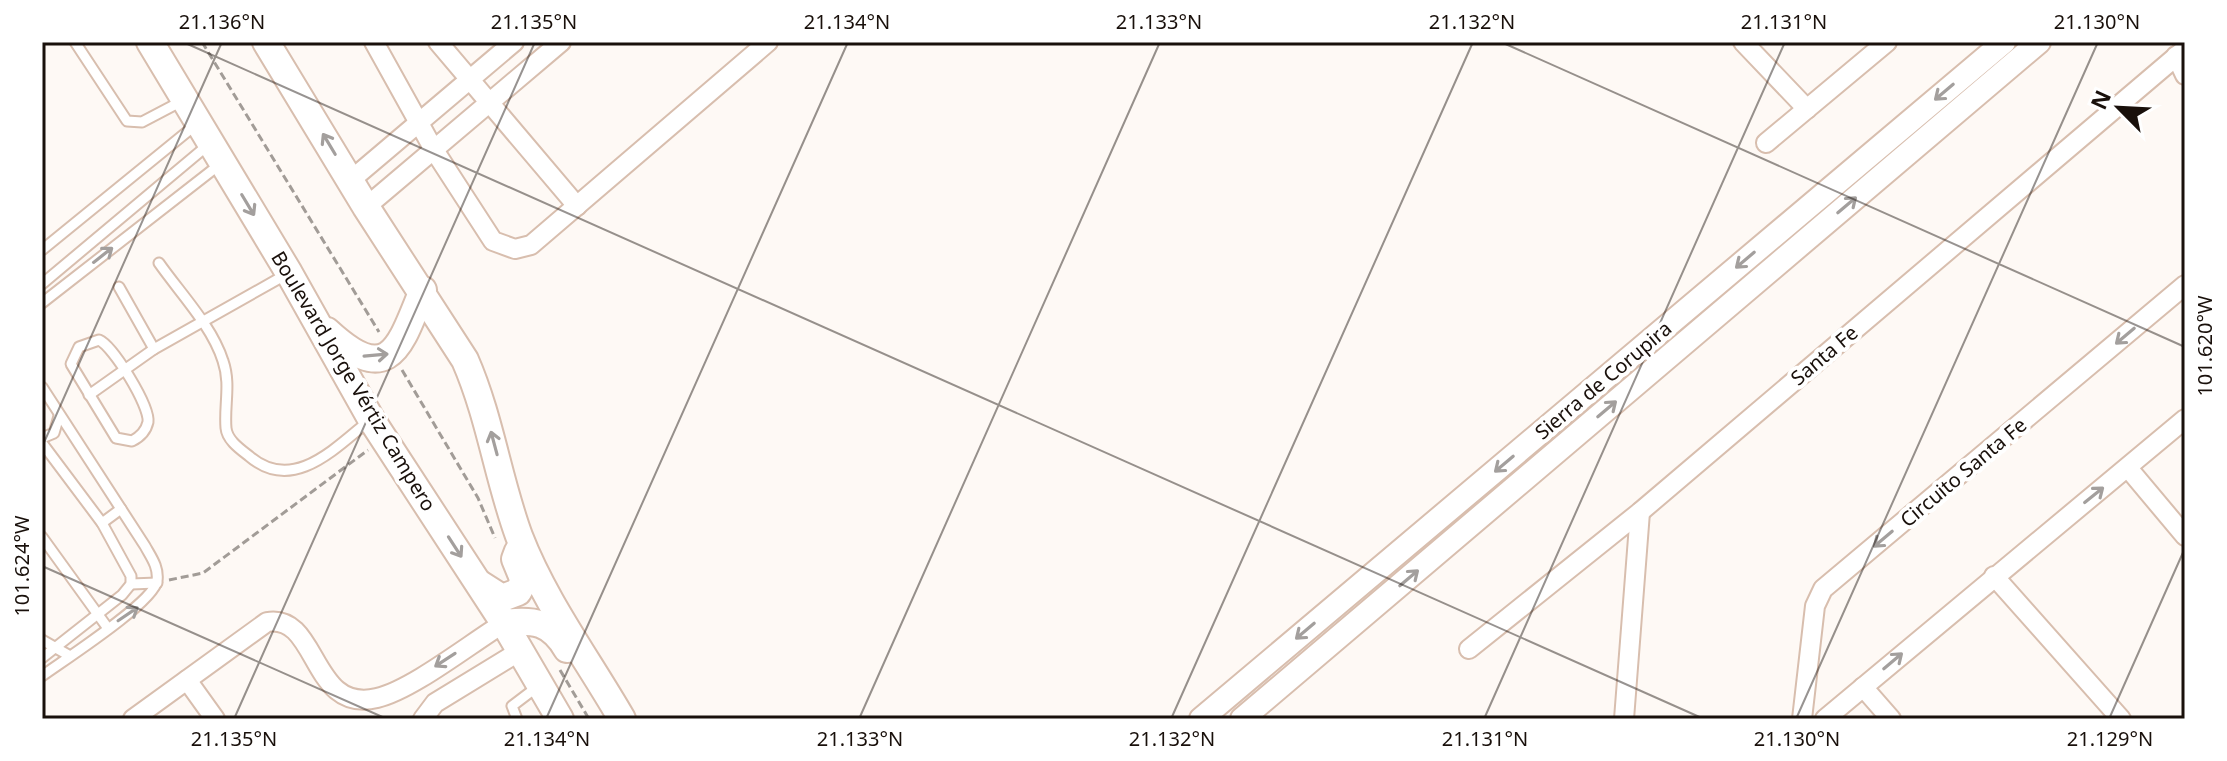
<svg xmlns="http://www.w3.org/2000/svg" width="2227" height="761" viewBox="0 0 2227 761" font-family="'Noto Sans',sans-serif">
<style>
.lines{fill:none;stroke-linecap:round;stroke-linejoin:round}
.service-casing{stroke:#d8beae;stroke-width:13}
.minor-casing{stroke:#d8beae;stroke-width:22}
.tertiary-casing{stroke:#d8beae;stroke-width:26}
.secondary-casing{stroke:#d8beae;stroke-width:30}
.path{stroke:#a29c97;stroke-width:3;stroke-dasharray:8 4;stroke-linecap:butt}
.service{stroke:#fff;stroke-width:9}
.minor{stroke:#fff;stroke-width:18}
.tertiary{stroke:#fff;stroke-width:22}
.secondary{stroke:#fff;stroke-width:26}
.oneway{stroke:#a39f9d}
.ticks{fill:none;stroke:#19100b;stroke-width:2;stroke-opacity:0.45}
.labels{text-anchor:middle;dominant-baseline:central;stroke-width:8;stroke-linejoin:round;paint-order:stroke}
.street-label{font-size:20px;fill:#19100b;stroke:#fff}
.neatline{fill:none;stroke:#19100b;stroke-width:3}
.ticks-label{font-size:20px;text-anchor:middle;fill:#19100b}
</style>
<rect width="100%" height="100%" fill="#fef9f5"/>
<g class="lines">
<g class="service-casing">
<g id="service">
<polyline points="75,42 127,121 142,122 182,101"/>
<polyline points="42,250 198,123"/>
<path d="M159,263C180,293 212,326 223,361C231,384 224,405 226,428C227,440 240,449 249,456C293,494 335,448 370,420"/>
<polyline points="42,284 208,145"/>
<polyline points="119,287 154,349"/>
<polyline points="42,303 219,165"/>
<path d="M99,340C113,346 150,406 148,422C146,431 140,437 132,441L116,438L71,364L79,347Z"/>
<path d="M42,387L145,546C151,557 159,567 157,581C153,603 64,660 42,676"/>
<polyline points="89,395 154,349 287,274"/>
<polyline points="42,438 54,433 59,416"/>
<polyline points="42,443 102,523 131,576 131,584 122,595 42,658"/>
<polyline points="102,523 121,509"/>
<polyline points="42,537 107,627"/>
<polyline points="131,584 157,583"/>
<polyline points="42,640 70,656"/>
<polyline points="517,719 512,706 537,687"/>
</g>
</g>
<g class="minor-casing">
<g id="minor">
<polyline points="374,42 434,150 493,241 515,249 531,245 768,42"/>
<polyline points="438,42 577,206"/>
<polyline points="1743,42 1807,109"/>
<polyline points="2176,56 2185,75"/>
<polyline points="1766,143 1887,42"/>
<polyline points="351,180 514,42"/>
<polyline points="366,207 561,42"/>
<polyline points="2128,468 2185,536"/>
<polyline points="1994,576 2121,719"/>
<polyline points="1469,649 1640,512 2185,49"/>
<polyline points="187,680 215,719"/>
<polyline points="1863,687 1891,719"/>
<path d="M133,719L267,622C319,613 310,714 377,698C412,690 471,643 504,623"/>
<polyline points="423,719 435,703 520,651"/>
<polyline points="1624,719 1640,512"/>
<polyline points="1802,719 1815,606 1823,589 2185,285"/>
<polyline points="1825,719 2185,419"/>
</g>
</g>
<g class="tertiary-casing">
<g id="tertiary">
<polyline points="1201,719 2004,42"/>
<polyline points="1242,719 2039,42"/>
</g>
</g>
<g class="secondary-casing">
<g id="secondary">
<polyline points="150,42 289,273 371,419 504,623 560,719"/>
<path d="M266,42L366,207L465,360C490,417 498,479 519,536C544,601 588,660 622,719"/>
<path d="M327,331C390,389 400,346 423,290"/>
<polyline points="480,584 502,598 518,592 524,581 515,559 518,551"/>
<path d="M504,623C534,619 551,622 567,649"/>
</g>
</g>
<g class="path">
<polyline points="202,42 379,332"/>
<polyline points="402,370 478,498 495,538"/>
<polyline points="169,580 203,573 368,450"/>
<polyline points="560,670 589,719"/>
</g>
<use href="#service" class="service"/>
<use href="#minor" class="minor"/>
<use href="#tertiary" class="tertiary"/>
<use href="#secondary" class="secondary"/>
</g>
<defs><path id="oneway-shaft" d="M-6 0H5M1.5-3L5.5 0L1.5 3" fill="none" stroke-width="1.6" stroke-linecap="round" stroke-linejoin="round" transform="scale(2)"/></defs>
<g class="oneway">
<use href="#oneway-shaft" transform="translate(1944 92) rotate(140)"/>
<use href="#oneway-shaft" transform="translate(329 144) rotate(-121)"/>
<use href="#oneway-shaft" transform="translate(248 205) rotate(59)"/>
<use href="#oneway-shaft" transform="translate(1847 205) rotate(-40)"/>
<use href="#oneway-shaft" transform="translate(103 255) rotate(-38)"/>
<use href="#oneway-shaft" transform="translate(1745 260) rotate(140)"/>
<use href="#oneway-shaft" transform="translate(2125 336) rotate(140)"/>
<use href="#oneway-shaft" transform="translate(376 355) rotate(-5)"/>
<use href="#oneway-shaft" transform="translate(1607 409) rotate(-40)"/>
<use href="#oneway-shaft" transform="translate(494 443) rotate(-105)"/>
<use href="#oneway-shaft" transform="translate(1504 464) rotate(140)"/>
<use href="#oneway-shaft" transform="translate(2094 495) rotate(-39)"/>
<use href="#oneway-shaft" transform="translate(1883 539) rotate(140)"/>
<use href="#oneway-shaft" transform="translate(455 547) rotate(57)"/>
<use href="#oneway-shaft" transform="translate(1409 578) rotate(-40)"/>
<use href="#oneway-shaft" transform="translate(128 614) rotate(-34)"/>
<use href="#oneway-shaft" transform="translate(1305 631) rotate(140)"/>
<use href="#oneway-shaft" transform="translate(445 660) rotate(147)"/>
<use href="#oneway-shaft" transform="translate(1893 661) rotate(-40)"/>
</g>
<path class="ticks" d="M183,42L1704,719M1501,42L2185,347M42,447L222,42M42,566L387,719M234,719L535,42M546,719L848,42M859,719L1160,42M1171,719L1473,42M1484,719L1785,42M1796,719L2098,42M2109,719L2185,548"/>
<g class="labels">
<g class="street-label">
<text transform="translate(1824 355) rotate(-40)">Santa Fe</text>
<text transform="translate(1603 380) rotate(-40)">Sierra de Corupira</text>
<text transform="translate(354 381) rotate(59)">Boulevard Jorge Vértiz Campero</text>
<text transform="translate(1963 472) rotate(-40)">Circuito Santa Fe</text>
</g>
</g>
<rect width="2227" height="761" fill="none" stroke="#ffffff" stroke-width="88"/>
<g transform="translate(2119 108) rotate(294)" stroke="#ffffff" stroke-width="6" paint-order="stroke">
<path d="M0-6L14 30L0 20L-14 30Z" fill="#19100b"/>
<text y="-12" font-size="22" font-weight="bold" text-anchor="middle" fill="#19100b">N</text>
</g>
<rect x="44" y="44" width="2139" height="673" class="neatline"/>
<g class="ticks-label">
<text x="222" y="29">21.136°N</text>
<text x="534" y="29">21.135°N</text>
<text x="847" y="29">21.134°N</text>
<text x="1159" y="29">21.133°N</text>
<text x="1472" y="29">21.132°N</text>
<text x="1784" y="29">21.131°N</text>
<text x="2097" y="29">21.130°N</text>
<text transform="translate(2205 346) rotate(-90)" y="7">101.620°W</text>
<text transform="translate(22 566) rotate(-90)" y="7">101.624°W</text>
<text x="234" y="746">21.135°N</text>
<text x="547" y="746">21.134°N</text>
<text x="860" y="746">21.133°N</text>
<text x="1172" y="746">21.132°N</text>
<text x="1485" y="746">21.131°N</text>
<text x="1797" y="746">21.130°N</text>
<text x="2110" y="746">21.129°N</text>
</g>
</svg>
